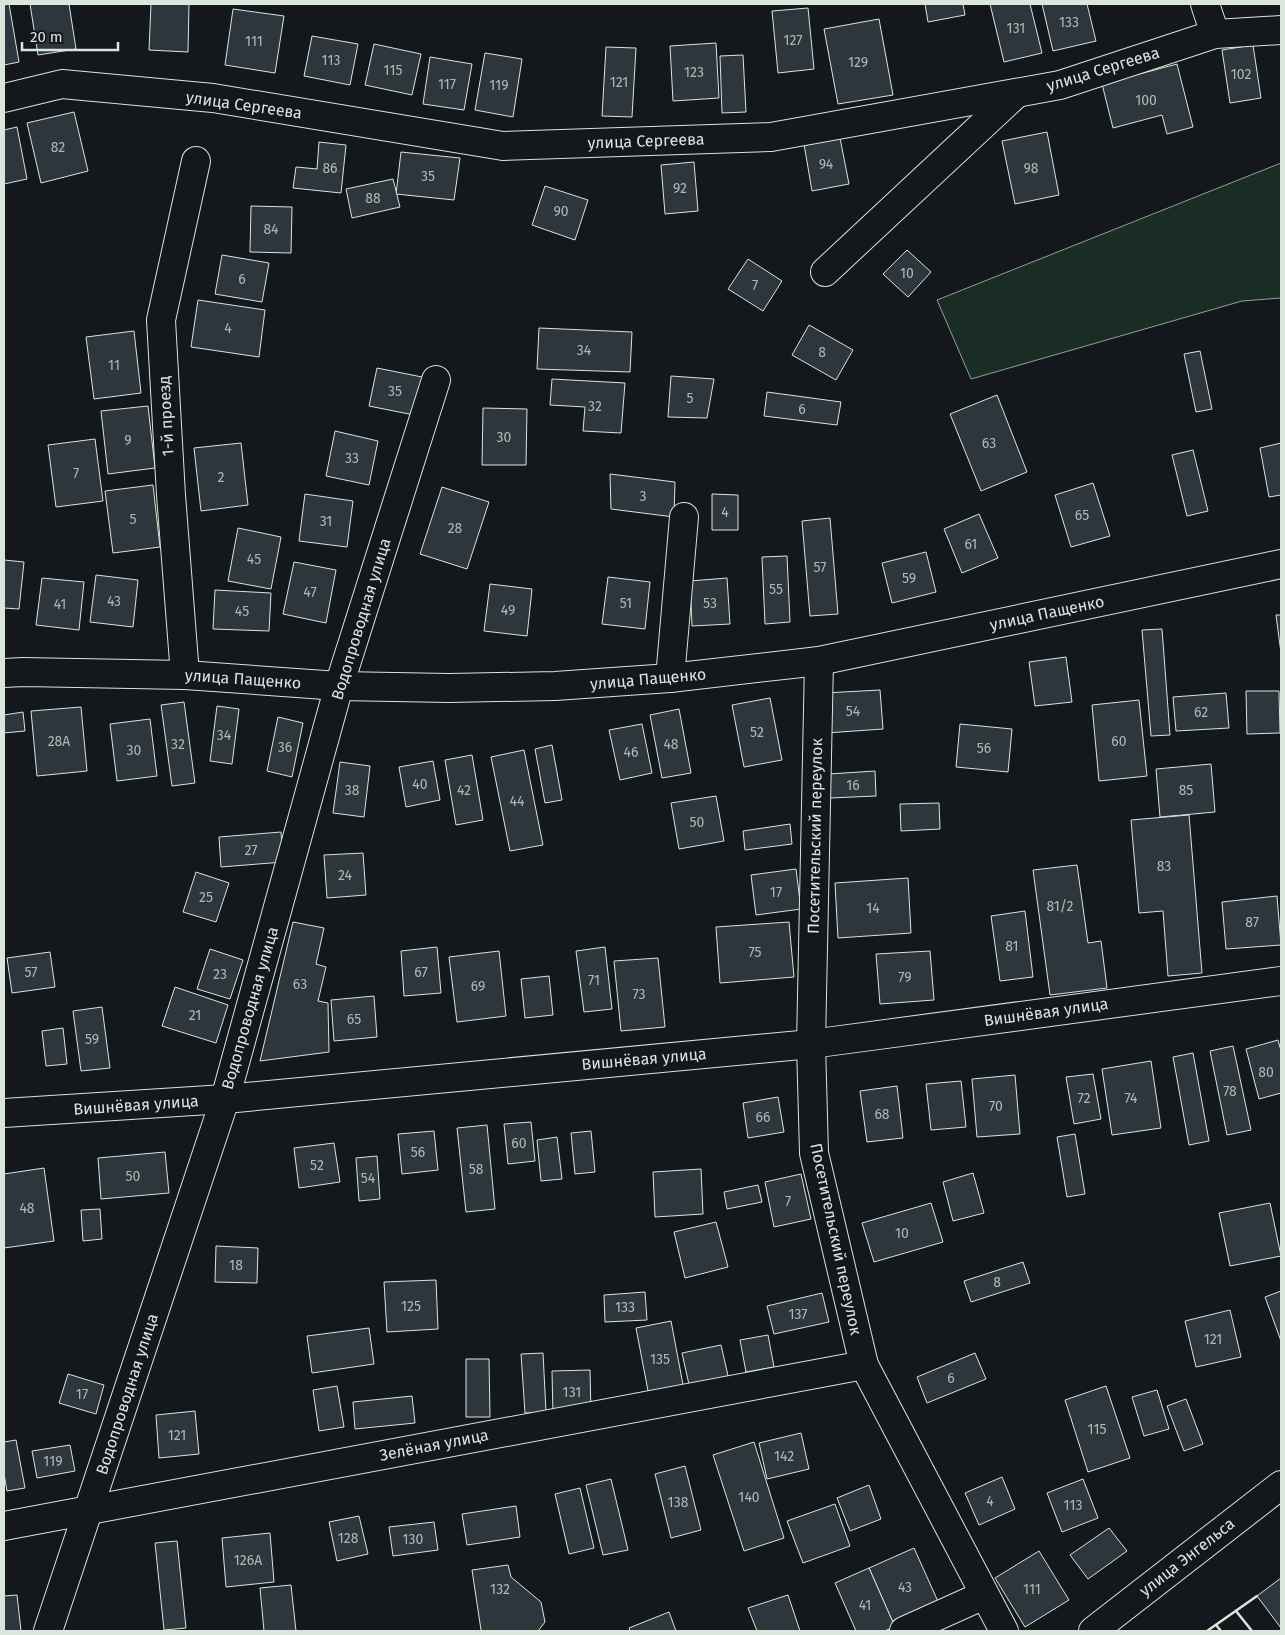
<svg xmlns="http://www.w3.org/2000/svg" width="1285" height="1635" viewBox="0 0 1285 1635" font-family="'Fira Sans',sans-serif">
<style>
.green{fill:#1a2d24;stroke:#939e99}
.building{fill:#2c363c;stroke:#d8e6dc}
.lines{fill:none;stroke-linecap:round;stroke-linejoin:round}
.minor-casing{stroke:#d8e6dc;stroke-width:30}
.tertiary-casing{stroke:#d8e6dc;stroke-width:30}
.minor{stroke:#14181c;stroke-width:28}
.tertiary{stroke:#14181c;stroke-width:28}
.wall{stroke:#d8e6dc;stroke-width:2.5}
.labels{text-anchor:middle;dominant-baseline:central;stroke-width:4;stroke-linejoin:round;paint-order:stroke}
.number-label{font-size:14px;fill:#adbab4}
.street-label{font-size:16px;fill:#d8e6dc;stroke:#14181c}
</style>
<rect width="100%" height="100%" fill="#14181c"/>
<polygon class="green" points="1281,163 1281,298 1242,301 971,379 937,300"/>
<g class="building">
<polygon points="9,4 19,62 4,65 4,5"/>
<polygon points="30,4 69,4 76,49 38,55"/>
<polygon points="151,4 189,4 188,52 149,50"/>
<polygon points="925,4 963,4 965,15 928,22"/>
<polygon points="990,4 1030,4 1042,53 1004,62"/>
<polygon points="1042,4 1087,4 1096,41 1053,51"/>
<polygon points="808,8 814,69 778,73 772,11"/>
<polygon points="233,9 284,16 275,73 225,65"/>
<polygon points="879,19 893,95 838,104 824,29"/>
<polygon points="312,36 358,44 350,85 304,76"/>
<polygon points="716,43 719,98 673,101 670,46"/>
<polygon points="374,44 421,54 412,95 365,85"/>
<polygon points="1253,45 1261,98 1230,103 1222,50"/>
<polygon points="606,47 636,48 632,117 602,116"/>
<polygon points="485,53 522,59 513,117 475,110"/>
<polygon points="743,55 746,112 722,113 720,56"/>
<polygon points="430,57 472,64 464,110 423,104"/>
<polygon points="1177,64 1193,127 1167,134 1162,115 1113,128 1102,84"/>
<polygon points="74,112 88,171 41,183 27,123"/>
<polygon points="17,127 27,179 4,184 4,130"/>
<polygon points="1047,132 1059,195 1015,204 1002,141"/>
<polygon points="840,138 849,184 812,191 804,144"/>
<polygon points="319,142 346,145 341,193 293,188 296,167 317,169"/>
<polygon points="401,152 460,158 454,200 396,194"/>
<polygon points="694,162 698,211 665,214 661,165"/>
<polygon points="393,179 400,207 352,218 346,189"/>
<polygon points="545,186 588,200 575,240 532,225"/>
<polygon points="251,206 292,207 291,253 250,252"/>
<polygon points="907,250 931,272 908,297 883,274"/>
<polygon points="222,255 269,263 262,302 215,294"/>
<polygon points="748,259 782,281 763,311 728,289"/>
<polygon points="198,300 265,310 259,357 191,347"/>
<polygon points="809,325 853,350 836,380 792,355"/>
<polygon points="539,328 632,332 630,372 537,369"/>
<polygon points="134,331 141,393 94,399 86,337"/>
<polygon points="1200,351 1212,409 1196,412 1184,354"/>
<polygon points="377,368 422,377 414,415 369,406"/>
<polygon points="671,376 714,379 707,418 668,417"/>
<polygon points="552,379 625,383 621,433 583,431 585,407 550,405"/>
<polygon points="767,392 841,402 837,425 764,416"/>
<polygon points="997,395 1027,472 981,491 950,414"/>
<polygon points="148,406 155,468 108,474 101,411"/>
<polygon points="483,408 527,409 526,465 482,465"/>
<polygon points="335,431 378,441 369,485 326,476"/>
<polygon points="95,439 103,501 56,507 48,445"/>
<polygon points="241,443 248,505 201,511 194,448"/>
<polygon points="1281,443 1281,495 1269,497 1260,448"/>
<polygon points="1193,450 1208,511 1187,516 1172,455"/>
<polygon points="610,474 675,482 674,517 611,509"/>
<polygon points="1093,483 1110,536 1071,547 1055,495"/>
<polygon points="153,485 160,547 113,553 105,491"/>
<polygon points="442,487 489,502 467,569 420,554"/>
<polygon points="305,494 353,501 347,547 299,541"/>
<polygon points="712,494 738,495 738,530 712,530"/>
<polygon points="979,514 998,558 962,573 944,529"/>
<polygon points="830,518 838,614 810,616 802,521"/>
<polygon points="238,528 281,537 271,589 228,581"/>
<polygon points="926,552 936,592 892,603 882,563"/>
<polygon points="787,556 790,622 765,624 762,557"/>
<polygon points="4,560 24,562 19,609 4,608"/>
<polygon points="294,562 336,570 326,623 283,614"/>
<polygon points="96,575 138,580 133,627 90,622"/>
<polygon points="608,577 650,582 645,629 602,624"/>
<polygon points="42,578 84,582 79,630 36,625"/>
<polygon points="727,578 730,624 692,626 690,581"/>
<polygon points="490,584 532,589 527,636 484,631"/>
<polygon points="215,590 271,593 269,631 213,629"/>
<polygon points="1276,615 1281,615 1281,653"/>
<polygon points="1162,629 1170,735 1151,736 1142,630"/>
<polygon points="1066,657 1072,702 1035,706 1029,662"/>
<polygon points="880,690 883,729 826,733 824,693"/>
<polygon points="1246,691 1279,691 1280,733 1247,734"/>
<polygon points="1226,693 1229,728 1176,731 1173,697"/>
<polygon points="770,698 782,760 744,767 732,705"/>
<polygon points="1139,700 1147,776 1099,781 1092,705"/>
<polygon points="184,702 195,783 172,786 161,705"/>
<polygon points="217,706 239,709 232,764 210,761"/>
<polygon points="81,707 87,771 37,776 31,711"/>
<polygon points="679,709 691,773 662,778 650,715"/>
<polygon points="23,712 25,731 4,733 4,715"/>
<polygon points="278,717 303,723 292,777 267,771"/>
<polygon points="150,719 157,776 117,781 110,724"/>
<polygon points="642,724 652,773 620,780 609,730"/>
<polygon points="960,724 1012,729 1008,772 956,767"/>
<polygon points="552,745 562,800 545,803 535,749"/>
<polygon points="524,750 543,845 510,851 491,757"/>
<polygon points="472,755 483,820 456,825 445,760"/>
<polygon points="433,761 440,800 406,807 399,767"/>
<polygon points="340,762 370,766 364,817 333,813"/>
<polygon points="1211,764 1215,812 1160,817 1156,769"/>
<polygon points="875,771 876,796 830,798 829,774"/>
<polygon points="716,796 724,841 679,849 671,803"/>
<polygon points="939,803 940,829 901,831 900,804"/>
<polygon points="1189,815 1202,973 1168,976 1163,911 1139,913 1131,820"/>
<polygon points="790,824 792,844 745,850 743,831"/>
<polygon points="281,832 283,862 221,867 219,837"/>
<polygon points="363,853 366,895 327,898 324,855"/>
<polygon points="1077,865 1088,943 1101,941 1107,988 1050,995 1033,870"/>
<polygon points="796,869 801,909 756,915 751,875"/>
<polygon points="196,872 229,883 216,922 183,912"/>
<polygon points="908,878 911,933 838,938 835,883"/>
<polygon points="1277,896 1281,945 1226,949 1222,902"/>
<polygon points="1025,911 1033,977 1000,981 991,916"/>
<polygon points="293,922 324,928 316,964 326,967 318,1001 328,1003 329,1052 260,1061"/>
<polygon points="789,922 794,977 720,983 716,927"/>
<polygon points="437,947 441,993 404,996 401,951"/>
<polygon points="605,947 612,1009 584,1012 576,951"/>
<polygon points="210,949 243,960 230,999 197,989"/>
<polygon points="499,951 506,1016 457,1022 449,957"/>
<polygon points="930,951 934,1000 880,1004 876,954"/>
<polygon points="50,952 55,987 12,993 7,958"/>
<polygon points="658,958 665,1027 621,1031 614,961"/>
<polygon points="549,976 553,1015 525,1018 521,979"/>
<polygon points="175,987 228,1005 216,1043 162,1026"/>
<polygon points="374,996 377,1037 334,1041 331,1000"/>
<polygon points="102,1007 110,1068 81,1071 73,1011"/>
<polygon points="63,1028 67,1064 46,1066 42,1031"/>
<polygon points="1278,1040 1281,1051 1281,1093 1259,1099 1246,1049"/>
<polygon points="1233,1046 1251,1130 1227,1135 1210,1051"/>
<polygon points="1193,1053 1209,1141 1189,1145 1173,1057"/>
<polygon points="1151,1061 1161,1128 1112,1135 1102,1069"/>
<polygon points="1093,1074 1101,1119 1074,1124 1066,1077"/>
<polygon points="1015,1075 1020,1134 977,1137 972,1079"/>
<polygon points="961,1081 966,1127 931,1130 926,1084"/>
<polygon points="897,1086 903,1138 867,1142 860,1091"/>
<polygon points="778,1097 784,1132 748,1138 743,1103"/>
<polygon points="531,1122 535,1161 508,1164 504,1124"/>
<polygon points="487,1125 495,1209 466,1212 457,1128"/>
<polygon points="434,1131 438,1170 402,1174 398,1134"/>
<polygon points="591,1131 595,1172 575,1174 571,1133"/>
<polygon points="1075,1134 1085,1194 1067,1197 1057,1137"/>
<polygon points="557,1137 562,1179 541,1181 537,1140"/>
<polygon points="334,1143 340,1182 299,1188 294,1148"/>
<polygon points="165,1152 169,1193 101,1199 98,1158"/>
<polygon points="377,1156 380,1199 359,1201 356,1158"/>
<polygon points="44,1168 54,1241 4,1248 4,1174"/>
<polygon points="701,1169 703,1214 655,1217 653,1172"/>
<polygon points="973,1173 984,1213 953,1221 943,1182"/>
<polygon points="801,1174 811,1219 774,1227 765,1182"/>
<polygon points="758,1185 762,1202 727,1209 724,1192"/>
<polygon points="931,1203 943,1242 874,1262 862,1223"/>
<polygon points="1270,1203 1281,1256 1230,1266 1219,1213"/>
<polygon points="100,1209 102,1239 83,1241 81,1210"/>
<polygon points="716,1222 728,1267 685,1278 674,1232"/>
<polygon points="216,1246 258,1248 257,1283 215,1282"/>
<polygon points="1023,1262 1030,1283 971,1302 964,1281"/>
<polygon points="436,1280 438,1329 387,1332 384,1282"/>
<polygon points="1281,1291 1281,1341 1265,1297"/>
<polygon points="645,1292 647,1320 605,1322 604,1295"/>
<polygon points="822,1293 829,1322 774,1334 767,1306"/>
<polygon points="1230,1310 1241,1357 1196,1367 1185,1321"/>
<polygon points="671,1321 684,1390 649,1396 636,1328"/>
<polygon points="369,1328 374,1364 312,1373 307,1336"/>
<polygon points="768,1335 774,1367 746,1372 740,1340"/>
<polygon points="721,1345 729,1380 690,1389 682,1353"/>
<polygon points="543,1353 546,1412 525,1413 521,1354"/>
<polygon points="975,1353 986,1379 927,1403 917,1377"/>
<polygon points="466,1359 489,1359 490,1417 466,1417"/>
<polygon points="590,1370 591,1414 553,1416 552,1371"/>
<polygon points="68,1374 104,1385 96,1414 59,1403"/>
<polygon points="337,1386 344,1427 319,1431 313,1390"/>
<polygon points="1106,1386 1130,1458 1088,1472 1065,1400"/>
<polygon points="1157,1390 1169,1429 1144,1436 1132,1397"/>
<polygon points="412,1396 415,1423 355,1429 353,1402"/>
<polygon points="1186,1399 1203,1444 1184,1451 1167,1406"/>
<polygon points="195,1411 199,1454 159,1458 156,1415"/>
<polygon points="801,1433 809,1469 767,1479 759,1443"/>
<polygon points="16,1440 25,1488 7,1491 4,1474 4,1442"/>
<polygon points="754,1442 784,1538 744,1551 713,1455"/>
<polygon points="70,1445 75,1471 37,1478 32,1451"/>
<polygon points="685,1466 701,1530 671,1538 655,1474"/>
<polygon points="1002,1477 1015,1509 979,1525 965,1493"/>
<polygon points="611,1479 628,1550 603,1555 586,1485"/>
<polygon points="1083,1479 1098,1518 1062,1532 1047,1493"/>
<polygon points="869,1485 881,1519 850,1531 837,1498"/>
<polygon points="580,1488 594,1548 569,1554 555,1494"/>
<polygon points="835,1504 850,1546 803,1563 787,1521"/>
<polygon points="516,1506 520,1537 467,1545 462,1514"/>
<polygon points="359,1516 368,1554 337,1561 329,1522"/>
<polygon points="434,1522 438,1550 393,1556 389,1527"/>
<polygon points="1109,1528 1127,1551 1088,1579 1070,1555"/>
<polygon points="270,1533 274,1582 226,1587 222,1538"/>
<polygon points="177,1541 186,1628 164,1630 155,1543"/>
<polygon points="914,1548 940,1606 895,1627 869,1568"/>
<polygon points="1039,1551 1069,1600 1025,1627 995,1578"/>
<polygon points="508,1565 511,1577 541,1602 545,1622 538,1631 482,1631 481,1630 472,1570"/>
<polygon points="869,1568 895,1627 884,1631 856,1631 835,1583"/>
<polygon points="1281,1578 1281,1628 1257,1596"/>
<polygon points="291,1585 296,1631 264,1631 260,1588"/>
<polygon points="17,1595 21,1631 4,1631 4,1596"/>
<polygon points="788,1595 800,1631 757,1631 748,1608"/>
<polygon points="669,1612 676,1631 630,1631 629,1628"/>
</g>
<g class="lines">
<g class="minor-casing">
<g id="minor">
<polyline points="1205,4 1215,34"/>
<polyline points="4,98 62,84 213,98 503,146 771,137 1060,85 1215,34 1281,30"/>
<polyline points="825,272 1017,93"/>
<polyline points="819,661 811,1044 814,1153 864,1365 1004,1631"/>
<polyline points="185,675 171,495 161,320 196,161"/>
<polyline points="670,678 684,517"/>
<polyline points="4,1113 225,1099 811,1044 1281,981"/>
<polyline points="4,1526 864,1365"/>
<polyline points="48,1631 225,1099 339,686 436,380"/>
<polyline points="904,1631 984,1595"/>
</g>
</g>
<g class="tertiary-casing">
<g id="tertiary">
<polyline points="4,673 23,672 185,675 339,686 449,688 555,686 670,678 819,661 1281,564"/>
<polyline points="1093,1631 1281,1485"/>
</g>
</g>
<use href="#minor" class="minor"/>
<use href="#tertiary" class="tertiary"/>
<g class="wall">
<polyline points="1236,1611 1252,1631"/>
<polyline points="1216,1625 1221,1631"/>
<polyline points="1207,1631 1257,1596"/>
</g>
</g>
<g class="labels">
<g class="number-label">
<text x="1069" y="22">133</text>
<text x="1016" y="28">131</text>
<text x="793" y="40">127</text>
<text x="254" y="41">111</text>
<text x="331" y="60">113</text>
<text x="858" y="62">129</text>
<text x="393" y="70">115</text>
<text x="694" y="72">123</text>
<text x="1241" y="74">102</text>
<text x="619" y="82">121</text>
<text x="447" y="84">117</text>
<text x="499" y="85">119</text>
<text x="1146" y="100">100</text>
<text x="58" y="147">82</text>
<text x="826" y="164">94</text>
<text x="330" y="168">86</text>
<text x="1031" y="168">98</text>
<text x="428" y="176">35</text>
<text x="680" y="188">92</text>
<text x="373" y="198">88</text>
<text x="561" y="211">90</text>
<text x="271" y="229">84</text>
<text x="907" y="273">10</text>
<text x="242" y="279">6</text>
<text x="755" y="285">7</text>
<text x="228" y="328">4</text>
<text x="584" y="350">34</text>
<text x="822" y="352">8</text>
<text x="114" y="365">11</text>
<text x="395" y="391">35</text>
<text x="690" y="398">5</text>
<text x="595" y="406">32</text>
<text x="802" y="409">6</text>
<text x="504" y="437">30</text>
<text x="128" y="440">9</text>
<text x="989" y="443">63</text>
<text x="352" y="458">33</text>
<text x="76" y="473">7</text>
<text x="221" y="477">2</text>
<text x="643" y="496">3</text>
<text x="725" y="512">4</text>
<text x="1082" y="515">65</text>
<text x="133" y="519">5</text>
<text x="326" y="521">31</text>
<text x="455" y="528">28</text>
<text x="971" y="544">61</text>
<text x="254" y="559">45</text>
<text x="820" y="567">57</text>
<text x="909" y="578">59</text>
<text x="776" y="589">55</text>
<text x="310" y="592">47</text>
<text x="114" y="601">43</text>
<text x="626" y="603">51</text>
<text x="710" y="603">53</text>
<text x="60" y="604">41</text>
<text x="508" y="610">49</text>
<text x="242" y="611">45</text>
<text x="853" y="711">54</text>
<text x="1201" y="712">62</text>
<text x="757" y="732">52</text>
<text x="224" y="735">34</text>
<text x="59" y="741">28А</text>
<text x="1119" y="741">60</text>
<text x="178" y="744">32</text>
<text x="671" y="744">48</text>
<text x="285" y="747">36</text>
<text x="984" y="748">56</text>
<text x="134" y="750">30</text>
<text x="631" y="752">46</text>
<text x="420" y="784">40</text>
<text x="853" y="785">16</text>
<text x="352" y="790">38</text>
<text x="464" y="790">42</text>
<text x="1186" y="790">85</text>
<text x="517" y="801">44</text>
<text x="697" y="822">50</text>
<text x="251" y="850">27</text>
<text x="1164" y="866">83</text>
<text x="345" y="875">24</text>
<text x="776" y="892">17</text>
<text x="206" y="897">25</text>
<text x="1060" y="906">81/2</text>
<text x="873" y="908">14</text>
<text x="1252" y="922">87</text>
<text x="1012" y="946">81</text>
<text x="755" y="952">75</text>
<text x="31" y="972">57</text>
<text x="421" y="972">67</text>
<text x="220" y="974">23</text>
<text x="905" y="977">79</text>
<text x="594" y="980">71</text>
<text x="300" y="984">63</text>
<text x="478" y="986">69</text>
<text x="639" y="994">73</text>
<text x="195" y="1015">21</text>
<text x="354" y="1019">65</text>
<text x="92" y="1039">59</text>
<text x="1266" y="1072">80</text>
<text x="1230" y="1091">78</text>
<text x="1084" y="1098">72</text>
<text x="1131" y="1098">74</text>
<text x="996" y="1106">70</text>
<text x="882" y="1114">68</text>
<text x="763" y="1117">66</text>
<text x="519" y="1143">60</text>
<text x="418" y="1152">56</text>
<text x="317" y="1165">52</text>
<text x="476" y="1169">58</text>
<text x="133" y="1176">50</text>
<text x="368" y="1178">54</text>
<text x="788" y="1201">7</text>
<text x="27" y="1208">48</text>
<text x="902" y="1233">10</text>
<text x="236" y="1265">18</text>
<text x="997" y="1282">8</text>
<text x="411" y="1306">125</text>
<text x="625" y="1307">133</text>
<text x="798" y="1314">137</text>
<text x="1213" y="1339">121</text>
<text x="660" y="1359">135</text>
<text x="951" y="1378">6</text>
<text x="572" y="1392">131</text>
<text x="82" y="1394">17</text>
<text x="1097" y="1429">115</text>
<text x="177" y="1435">121</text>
<text x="784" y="1456">142</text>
<text x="53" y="1461">119</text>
<text x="749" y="1497">140</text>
<text x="990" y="1501">4</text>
<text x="678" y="1502">138</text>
<text x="1073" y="1505">113</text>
<text x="348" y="1538">128</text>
<text x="413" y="1539">130</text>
<text x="248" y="1560">126А</text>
<text x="905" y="1587">43</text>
<text x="500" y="1589">132</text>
<text x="1032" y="1589">111</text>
<text x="865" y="1605">41</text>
</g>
<g class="street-label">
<text transform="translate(1103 69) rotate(-17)">улица Сергеева</text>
<text transform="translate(244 105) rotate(8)">улица Сергеева</text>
<text transform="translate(646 141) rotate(-2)">улица Сергеева</text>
<text transform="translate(166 416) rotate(-93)">1-й проезд</text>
<text transform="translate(1047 613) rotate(-12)">улица Пащенко</text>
<text transform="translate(361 619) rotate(-73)">Водопроводная улица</text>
<text transform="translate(243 679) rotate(4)">улица Пащенко</text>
<text transform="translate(648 679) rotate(-5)">улица Пащенко</text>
<text transform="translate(815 836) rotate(-89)">Посетительский переулок</text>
<text transform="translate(250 1008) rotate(-74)">Водопроводная улица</text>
<text transform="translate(1046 1012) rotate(-8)">Вишнёвая улица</text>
<text transform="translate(644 1059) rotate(-5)">Вишнёвая улица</text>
<text transform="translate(136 1105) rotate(-4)">Вишнёвая улица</text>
<text transform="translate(836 1239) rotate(78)">Посетительский переулок</text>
<text transform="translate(127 1394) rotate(-72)">Водопроводная улица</text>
<text transform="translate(434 1445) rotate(-11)">Зелёная улица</text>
<text transform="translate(1187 1557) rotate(-38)">улица Энгельса</text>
</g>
</g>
<rect width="1285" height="1635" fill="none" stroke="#d8e6dc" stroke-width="10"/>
<path d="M22 42v8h96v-8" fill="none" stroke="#d8e6dc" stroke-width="2.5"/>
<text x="30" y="42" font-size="15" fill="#d8e6dc" stroke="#14181c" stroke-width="4" paint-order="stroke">20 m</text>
</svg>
